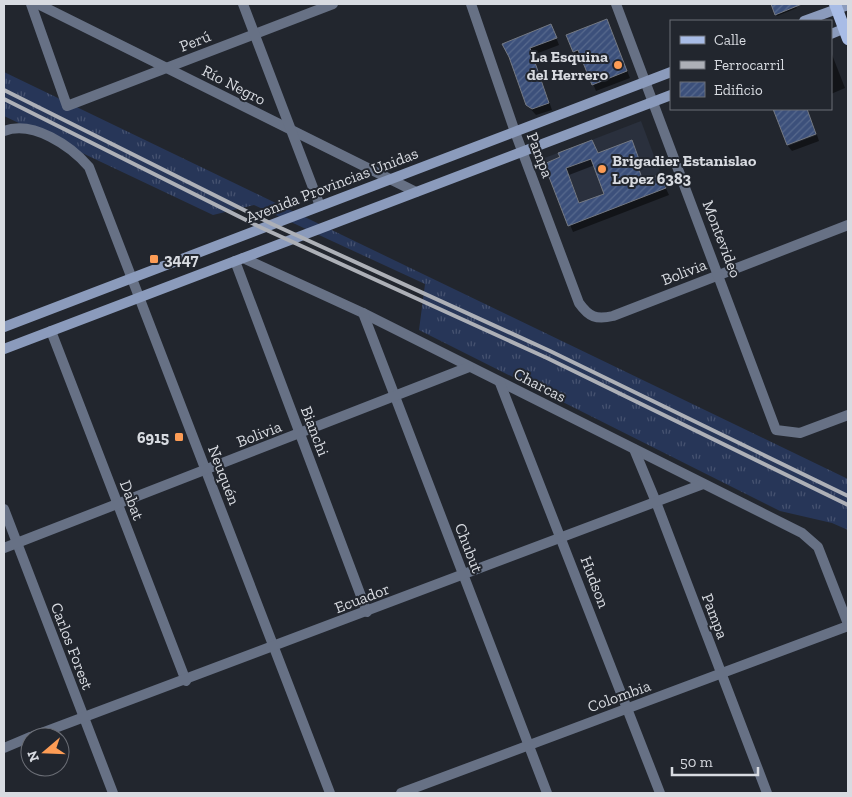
<svg xmlns="http://www.w3.org/2000/svg" width="852" height="797" viewBox="0 0 852 797" font-family="'Zilla Slab',serif">
<style>
.built{fill:#2a303d}
.grass{fill:url(#grass-tufts)}
.shadow{fill:#0007;fill-rule:evenodd}
.building{fill:url(#building-hatch);stroke:#747983;fill-rule:evenodd}
.lines{fill:none;stroke-linecap:round;stroke-linejoin:round}
.street{stroke:#677185;stroke-width:10}
.secondary{stroke:#8b9bbc;stroke-width:10}
.primary{stroke:#a8bce6;stroke-width:12}
.rail{stroke:#adb0b7;stroke-width:4}
.poi-dot{fill:#fd9c55;stroke:#22262e;stroke-width:2}
.labels{text-anchor:middle;dominant-baseline:central;stroke-width:4;stroke-linejoin:round;paint-order:stroke}
.street-label{font-size:16px;fill:#d8dbe1;stroke:#22262e}
.poi-label{font-size:16px;font-weight:bold;fill:#d8dbe1;stroke:#22262e;text-anchor:end}
</style>
<defs>
<pattern id="grass-tufts" width="24" height="20" patternUnits="userSpaceOnUse" patternTransform="scale(1.25)"><rect width="24" height="20" fill="#273658"/><path d="M3 7l-1-3M5 7V3M7 7l1-3M15 17l-1-3M17 17v-4M19 17l1-3" fill="none" stroke="#465270"/></pattern>
<pattern id="building-hatch" width="6" height="6" patternUnits="userSpaceOnUse" patternTransform="scale(1.25)"><rect width="6" height="6" fill="#3c507b"/><path d="M-1 1l2-2M0 6l6-6M5 7l2-2" fill="none" stroke="#57698d"/></pattern>
</defs>
<rect width="100%" height="100%" fill="#22262e"/>
<polygon class="built" points="641,121 666,188 568,226 542,159"/>
<polygon class="grass" points="4,72 848,479 848,530 832,523 780,511 419,330 425,284 254,205 213,215 4,116"/>
<g class="shadow">
<polygon points="772,4 795,4 797,8 777,16"/>
<polygon points="607,21 630,78 596,91 582,57 578,58 568,36"/>
<polygon points="554,32 559,45 533,55 552,110 536,115 527,105 510,56"/>
<polygon points="831,52 845,88 831,94"/>
<polygon points="774,109 807,109 816,133 787,144"/>
<polygon points="817,135 819,141 792,151 788,146"/>
<path d="M635,148L643,169L639,170L644,182L660,176L669,195L573,232L545,164ZM595,165L606,195L580,204L569,175Z"/>
</g>
<g class="building">
<polygon points="771,4 802,4 775,15"/>
<polygon points="607,19 627,71 592,85 578,50 573,52 566,35"/>
<polygon points="551,24 557,38 530,48 549,103 532,109 526,105 509,57 502,44"/>
<polygon points="773,109 807,109 816,134 787,145"/>
<path d="M592,140L598,153L632,140L640,162L637,164L643,181L661,174L666,188L568,226L544,164L560,157L558,153ZM591,159L604,194L579,203L566,168Z"/>
</g>
<g class="lines">
<g class="street">
<polyline points="31,4 67,106 333,4"/>
<polyline points="38,4 416,192"/>
<polyline points="243,4 320,206"/>
<path d="M471,4L515,132L579,303C589,317 596,320 613,316L848,225"/>
<polyline points="616,4 776,430 800,433 848,415"/>
<path d="M4,131C33,120 71,146 89,167L330,793"/>
<polyline points="243,258 363,313 802,533 818,547 848,624"/>
<polyline points="235,261 367,612"/>
<polyline points="363,313 547,793"/>
<polyline points="51,331 186,681"/>
<polyline points="500,383 660,793"/>
<polyline points="634,449 656,502 767,793"/>
<polyline points="4,509 113,793"/>
<polyline points="4,548 469,367"/>
<polyline points="31,737 703,484"/>
<polyline points="4,748 30,737"/>
<polyline points="401,793 848,626"/>
</g>
<g class="secondary">
<polyline points="804,21 848,5"/>
<polyline points="831,34 848,27"/>
<polyline points="4,327 671,72"/>
<polyline points="4,349 671,95"/>
</g>
<polyline class="primary" points="835,4 848,39"/>
<g class="rail">
<polyline points="4,90 272,224 550,351 848,496"/>
<polyline points="4,99 262,228 547,358 848,505"/>
</g>
</g>
<g class="poi-dot">
<circle cx="618" cy="65" r="5"/>
<circle cx="602" cy="169" r="5"/>
<rect x="149" y="254" width="10" height="10" rx="2.5"/>
<rect x="174" y="432" width="10" height="10" rx="2.5"/>
</g>
<g class="labels">
<g class="street-label">
<text transform="translate(195 41) rotate(-21)">Perú</text>
<text transform="translate(234 85) rotate(27)">Río Negro</text>
<text transform="translate(540 155) rotate(69)">Pampa</text>
<text transform="translate(332 185) rotate(-21)">Avenida Provincias Unidas</text>
<text transform="translate(722 239) rotate(69)">Montevideo</text>
<text transform="translate(684 272) rotate(-21)">Bolivia</text>
<text transform="translate(540 385) rotate(27)">Charcas</text>
<text transform="translate(315 431) rotate(69)">Bianchi</text>
<text transform="translate(259 434) rotate(-21)">Bolivia</text>
<text transform="translate(224 475) rotate(69)">Neuquén</text>
<text transform="translate(132 500) rotate(69)">Dabat</text>
<text transform="translate(469 548) rotate(69)">Chubut</text>
<text transform="translate(595 582) rotate(69)">Hudson</text>
<text transform="translate(362 598) rotate(-21)">Ecuador</text>
<text transform="translate(715 616) rotate(69)">Pampa</text>
<text transform="translate(72 646) rotate(69)">Carlos Forest</text>
<text transform="translate(619 696) rotate(-20)">Colombia</text>
</g>
<g class="poi-label">
<text x="608" y="56">La Esquina<tspan x="608" dy="18">del Herrero</tspan></text>
<text x="612" y="160" text-anchor="start">Brigadier Estanislao<tspan x="612" dy="18">Lopez 6383</tspan></text>
<text x="164" y="259" text-anchor="start">3447</text>
<text x="169" y="437">6915</text>
</g>
</g>
<rect width="852" height="797" fill="none" stroke="#d8dbe1" stroke-width="10"/>
<rect x="670" y="20" width="162" height="90" fill="#22262e" stroke="#6b6e76"/>
<rect x="680" y="36" width="25" height="8" fill="#a8bce6" stroke="#6b6e76"/>
<text x="714" y="45" font-size="15" fill="#d8dbe1">Calle</text>
<rect x="680" y="61" width="25" height="8" fill="#adb0b7" stroke="#6b6e76"/>
<text x="714" y="70" font-size="15" fill="#d8dbe1">Ferrocarril</text>
<rect x="680" y="82" width="25" height="15" fill="url(#building-hatch)" stroke="#6b6e76"/>
<text x="714" y="95" font-size="15" fill="#d8dbe1">Edificio</text>
<g transform="translate(45 752) rotate(251)"><circle r="24" fill="#22262e" stroke="#6b6e76"/>
<path d="M0-4L9 19L0 12L-9 19Z" fill="#fd9c55"/>
<text y="-8" font-size="14" font-weight="bold" text-anchor="middle" fill="#d8dbe1">N</text>
</g>
<path d="M672 767v8h86v-8" fill="none" stroke="#d8dbe1" stroke-width="2.5"/>
<text x="680" y="767" font-size="15" fill="#d8dbe1" stroke="#22262e" stroke-width="4" paint-order="stroke">50 m</text>
</svg>
